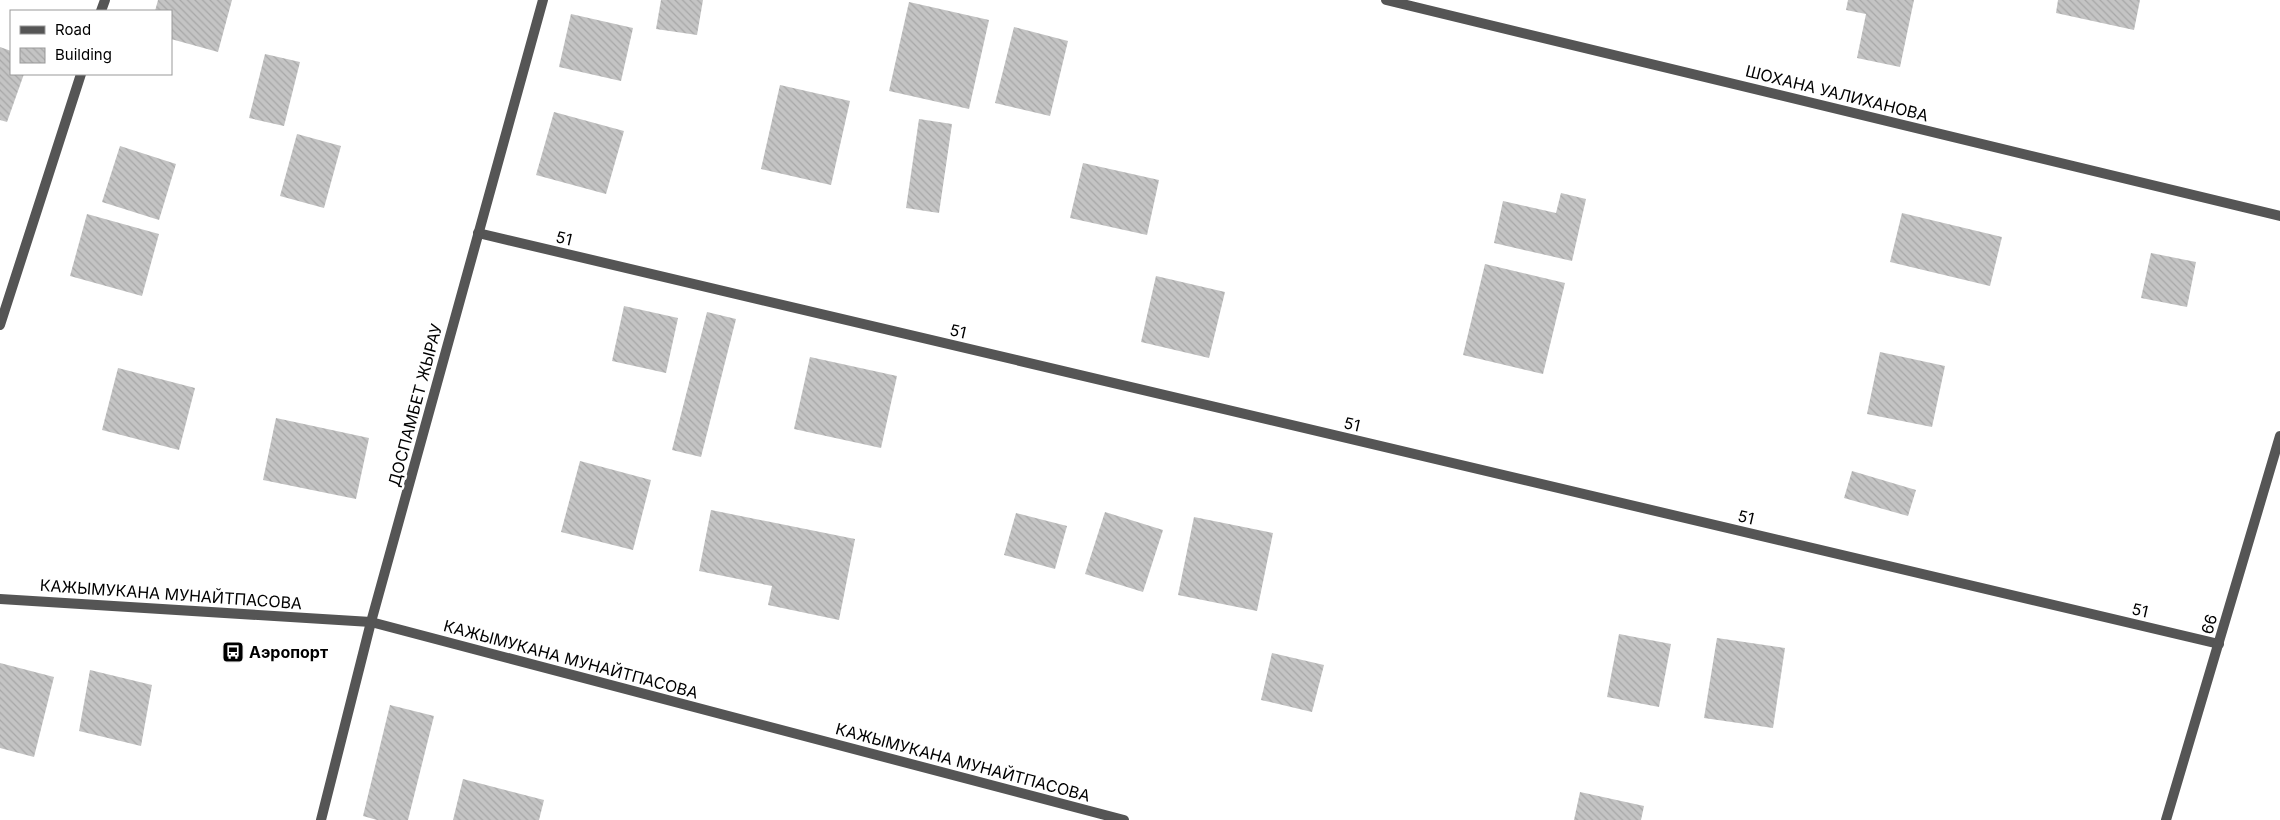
<svg xmlns="http://www.w3.org/2000/svg" width="2280" height="820" viewBox="0 0 2280 820" font-family="Inter,sans-serif">
<style>
.building{fill:url(#building-back-hatch)}
.lines{fill:none;stroke-linecap:round;stroke-linejoin:round}
.street{stroke:#555;stroke-width:10}
.labels{text-anchor:middle;dominant-baseline:central;stroke-width:5;stroke-linejoin:round;paint-order:stroke}
.street-label{font-size:16px;fill:#000;stroke:#fff}
.poi-label{font-size:16px;font-weight:bold;fill:#000;stroke:#fff;text-anchor:start}
</style>
<defs>
<pattern id="building-back-hatch" width="6" height="6" patternUnits="userSpaceOnUse" patternTransform="scale(1.25)"><rect width="6" height="6" fill="#c4c4c4"/><path d="M-1 5l2 2M0 0l6 6M5-1l2 2" fill="none" stroke="#a7a7a7"/></pattern>
</defs>
<rect width="100%" height="100%" fill="#fff"/>
<g class="building">
<polygon points="158,0 232,0 218,52 171,39 171,11 155,11"/>
<polygon points="661,0 703,0 697,35 656,29"/>
<polygon points="1848,0 1914,0 1900,67 1857,58 1866,14 1846,10"/>
<polygon points="2058,0 2140,0 2134,30 2056,13"/>
<polygon points="909,2 989,20 969,109 889,91"/>
<polygon points="571,14 633,28 621,81 559,67"/>
<polygon points="1014,27 1068,41 1050,116 995,103"/>
<polygon points="0,47 11,51 11,74 24,74 7,122 0,120"/>
<polygon points="265,54 300,62 284,126 249,118"/>
<polygon points="780,85 850,101 831,185 761,169"/>
<polygon points="554,112 624,131 606,194 536,175"/>
<polygon points="919,119 952,124 939,213 906,208"/>
<polygon points="297,134 341,146 324,208 280,196"/>
<polygon points="120,146 176,164 159,220 102,202"/>
<polygon points="1083,163 1159,180 1147,235 1070,218"/>
<polygon points="1561,193 1586,199 1572,261 1494,243 1503,201 1556,213"/>
<polygon points="1902,213 2002,237 1990,286 1890,262"/>
<polygon points="87,214 159,234 142,296 70,276"/>
<polygon points="2151,253 2196,262 2187,307 2141,298"/>
<polygon points="1485,264 1565,283 1543,374 1463,355"/>
<polygon points="1156,276 1225,292 1209,358 1141,342"/>
<polygon points="624,306 678,318 666,373 612,361"/>
<polygon points="707,312 736,319 701,457 672,450"/>
<polygon points="1880,352 1945,366 1932,427 1867,414"/>
<polygon points="810,357 897,376 881,448 794,429"/>
<polygon points="118,368 195,388 179,450 102,430"/>
<polygon points="276,418 369,438 356,499 263,480"/>
<polygon points="580,461 651,480 633,550 561,532"/>
<polygon points="1852,471 1916,490 1908,516 1844,498"/>
<polygon points="711,510 855,539 839,620 768,605 772,586 699,571"/>
<polygon points="1105,512 1163,530 1143,592 1085,574"/>
<polygon points="1016,513 1067,526 1055,569 1004,555"/>
<polygon points="1194,517 1273,533 1257,611 1178,595"/>
<polygon points="1619,634 1671,644 1659,707 1607,697"/>
<polygon points="1717,638 1785,648 1773,728 1704,718"/>
<polygon points="1272,653 1324,665 1312,712 1261,700"/>
<polygon points="0,663 54,677 34,757 0,748"/>
<polygon points="90,670 152,685 141,746 79,731"/>
<polygon points="390,705 434,716 408,820 377,820 363,816"/>
<polygon points="463,779 544,800 539,820 453,820"/>
<polygon points="1580,792 1644,806 1641,820 1574,820"/>
</g>
<g class="lines">
<g class="street">
<polyline points="1386,0 2280,216"/>
<polyline points="101,11 105,0"/>
<polyline points="478,233 2219,644"/>
<polyline points="0,325 81,74"/>
<polyline points="0,599 371,622 1124,820"/>
<polyline points="321,820 371,622 543,0"/>
<polyline points="2166,820 2280,436"/>
</g>
</g>
<defs>
<g id="bus-square" transform="scale(1.125)"><rect x="-9" y="-9" width="18" height="18" rx="4" fill="#000" stroke="#fff"/><path d="M-5-6H5V4H4V6H2V4H-2V6H-4V4H-5ZM-3.5-4V0h7V-4ZM-3.5 1.2v1.5H-2V1.2ZM2 1.2v1.5H3.5V1.2Z" fill="#fff"/></g>
</defs>
<g fill-rule="evenodd">
<use href="#bus-square" x="233" y="652"/>
</g>
<g class="labels">
<g class="street-label">
<text transform="translate(1837 93) rotate(14)">ШОХАНА УАЛИХАНОВА</text>
<text transform="translate(564 238) rotate(13)">51</text>
<text transform="translate(958 331) rotate(13)">51</text>
<text transform="translate(415 405) rotate(-75)">ДОСПАМБЕТ ЖЫРАУ</text>
<text transform="translate(1352 424) rotate(13)">51</text>
<text transform="translate(1746 517) rotate(13)">51</text>
<text transform="translate(171 594) rotate(4)">КАЖЫМУКАНА МУНАЙТПАСОВА</text>
<text transform="translate(2140 610) rotate(13)">51</text>
<text transform="translate(2209 624) rotate(-74)">66</text>
<text transform="translate(571 659) rotate(15)">КАЖЫМУКАНА МУНАЙТПАСОВА</text>
<text transform="translate(963 762) rotate(15)">КАЖЫМУКАНА МУНАЙТПАСОВА</text>
</g>
<g class="poi-label">
<text x="249" y="652">Аэропорт</text>
</g>
</g>
<rect x="10" y="10" width="162" height="65" fill="#ffffff" stroke="#999999"/>
<rect x="20" y="26" width="25" height="8" fill="#555555" stroke="#999999"/>
<text x="55" y="35" font-size="15" fill="#000000">Road</text>
<rect x="20" y="48" width="25" height="15" fill="url(#building-back-hatch)" stroke="#999999"/>
<text x="55" y="60" font-size="15" fill="#000000">Building</text>
</svg>
